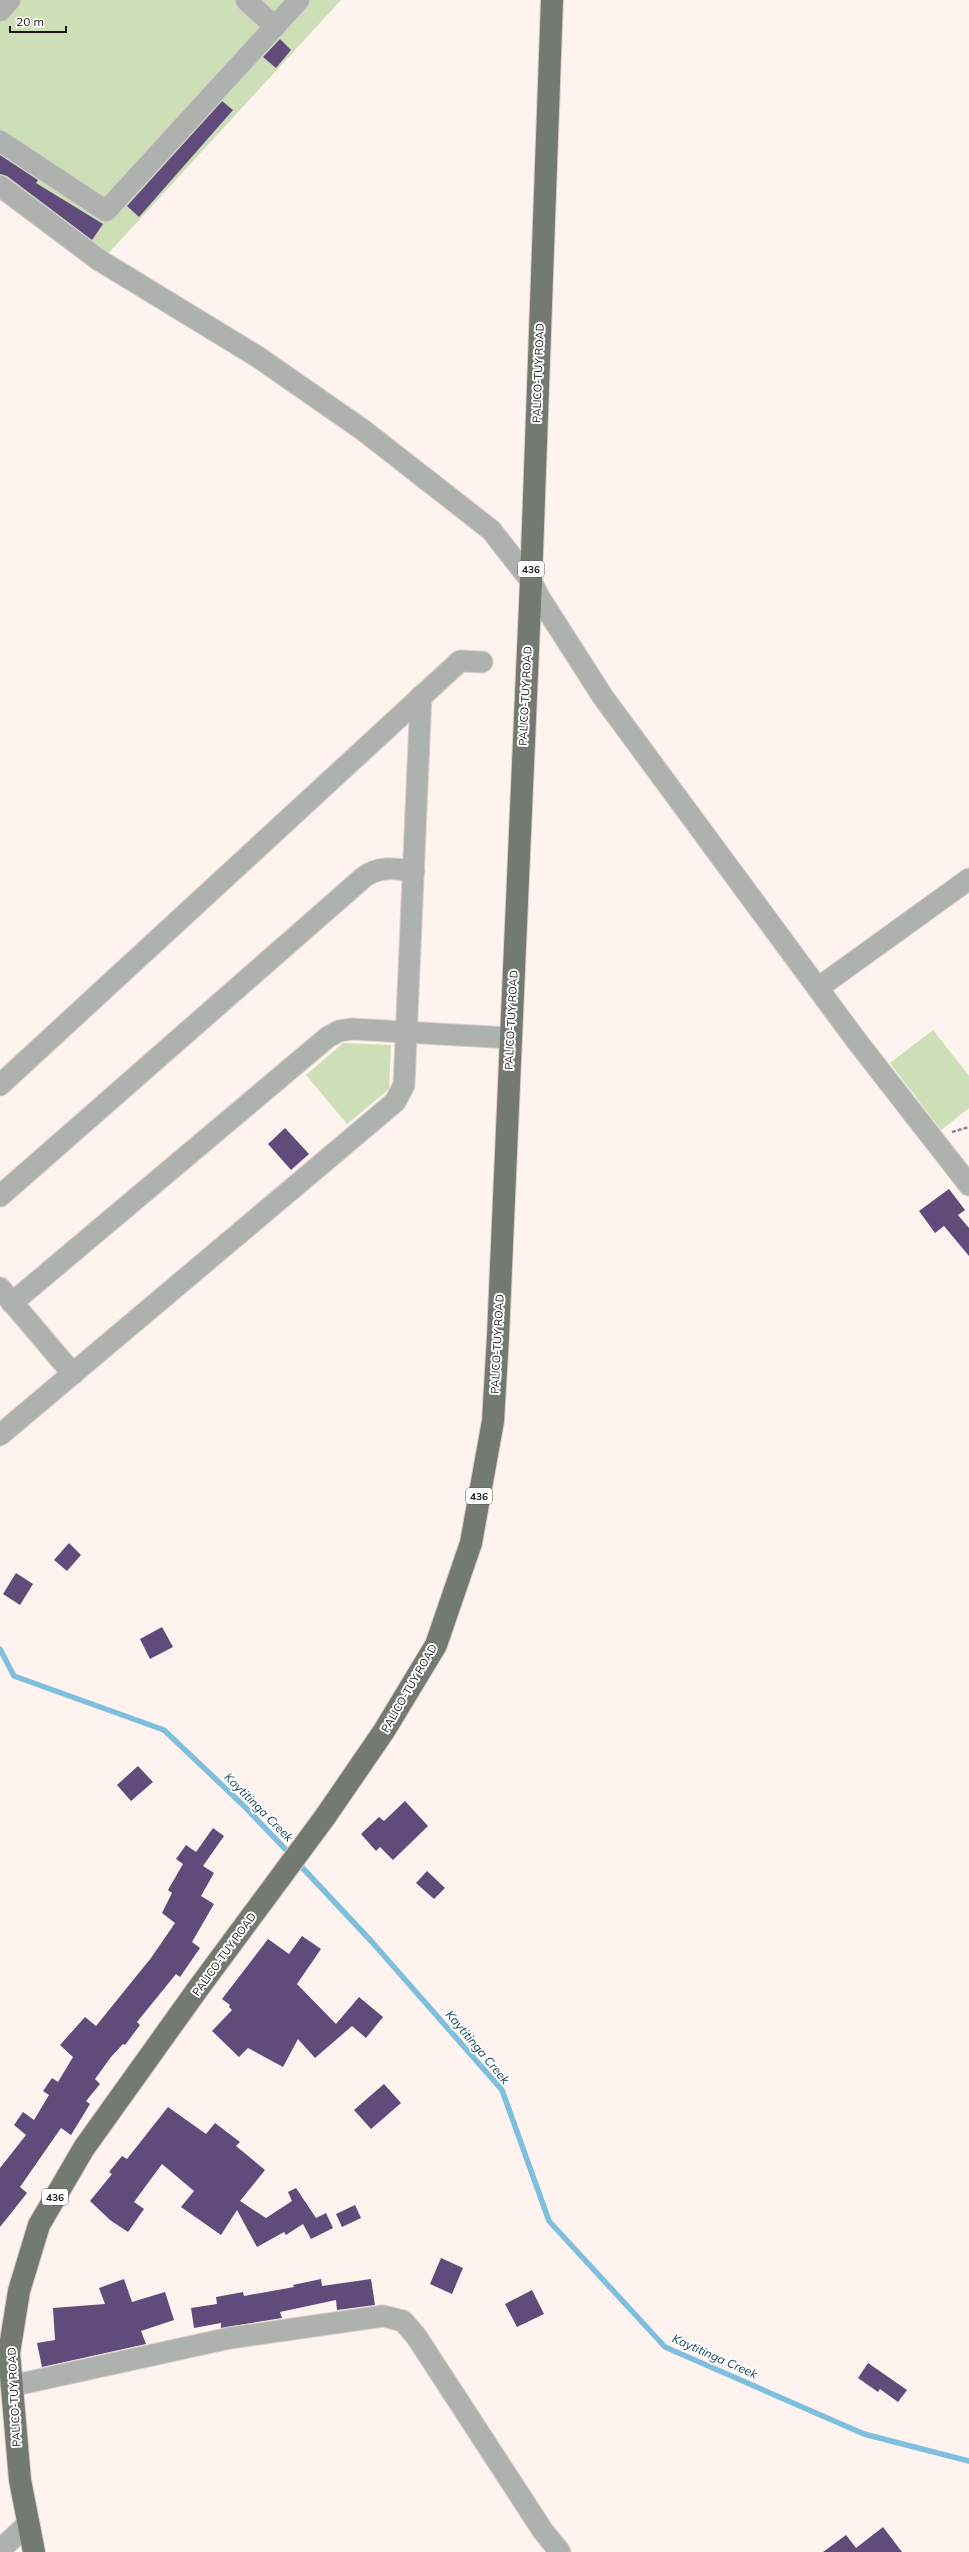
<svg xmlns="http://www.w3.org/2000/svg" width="969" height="2552" viewBox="0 0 969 2552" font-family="Mulish,sans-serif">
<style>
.green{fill:#ccdfb7}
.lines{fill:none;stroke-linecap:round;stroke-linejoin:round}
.stream{stroke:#7ebede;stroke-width:5.5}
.building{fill:#614b7a}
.minor-casing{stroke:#dad0cb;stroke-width:23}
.major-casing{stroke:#dad0cb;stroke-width:24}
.path{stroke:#8f8783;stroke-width:2.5;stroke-dasharray:4 2;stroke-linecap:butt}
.minor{stroke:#aeb2ae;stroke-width:21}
.major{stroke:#737a72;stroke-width:22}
.labels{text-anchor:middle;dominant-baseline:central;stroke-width:4;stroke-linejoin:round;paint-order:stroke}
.shield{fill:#fff;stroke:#605d5b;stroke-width:1}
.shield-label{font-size:10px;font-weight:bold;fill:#1c1715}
.street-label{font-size:11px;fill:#1c1715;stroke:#fff}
.water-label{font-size:12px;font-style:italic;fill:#11475d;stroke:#fff}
</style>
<rect width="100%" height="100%" fill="#fef3ee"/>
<g class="green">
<polygon points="0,0 341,0 106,256 0,185"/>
<polygon points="933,1030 969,1076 969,1108 941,1130 890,1063"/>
<polygon points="343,1043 391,1045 389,1089 347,1124 306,1075"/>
</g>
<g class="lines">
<g class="stream">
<polyline points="0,1649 14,1676 164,1730 244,1806 292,1856"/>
<polyline points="297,1862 372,1942 502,2090 549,2221 665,2347 864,2434 969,2461"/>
</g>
</g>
<g class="building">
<polygon points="280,39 291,50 276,68 263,57"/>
<polygon points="222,101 233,110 139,217 127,206"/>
<polygon points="0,155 38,180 36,183 103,224 92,240 7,176 0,174"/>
<polygon points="285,1128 309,1154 291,1170 268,1144"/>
<polygon points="949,1189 965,1210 958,1215 969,1228 969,1256 944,1226 935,1233 919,1211"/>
<polygon points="69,1543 81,1555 67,1571 54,1560"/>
<polygon points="16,1573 33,1584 20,1605 3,1594"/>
<polygon points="162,1627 173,1647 150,1659 140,1639"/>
<polygon points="138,1766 153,1782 131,1801 117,1785"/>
<polygon points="405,1801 428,1826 393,1860 380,1847 376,1851 361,1834 379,1817 384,1821"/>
<polygon points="213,1828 224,1836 203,1866 214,1873 201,1896 214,1904 192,1942 200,1948 180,1977 176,1974 137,2022 140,2025 125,2045 123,2044 111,2057 95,2079 100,2084 86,2101 90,2104 71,2135 61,2128 20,2187 27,2193 0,2227 0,2168 26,2135 14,2125 23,2112 34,2120 49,2095 43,2091 52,2078 58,2082 73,2057 60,2045 85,2017 96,2026 151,1958 175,1923 162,1913 172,1893 168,1890 183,1864 176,1859 186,1845 196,1852"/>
<polygon points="427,1871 445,1888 434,1899 416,1883"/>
<polygon points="302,1936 321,1949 297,1984 336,2024 359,1997 383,2017 366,2038 352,2026 315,2058 298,2039 283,2067 248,2048 239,2057 212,2031 232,2010 229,2007 230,2005 222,1999 268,1939 289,1954"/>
<polygon points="384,2084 401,2103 371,2129 354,2110"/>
<polygon points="168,2107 206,2134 215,2123 240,2142 236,2146 265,2170 240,2201 266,2218 292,2201 288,2192 296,2188 316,2218 326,2213 333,2228 311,2239 303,2224 286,2235 284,2232 257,2247 237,2210 221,2235 181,2207 194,2191 162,2164 134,2202 144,2209 128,2232 110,2220 90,2201 112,2174 109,2172 122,2156 127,2159"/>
<polygon points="355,2205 361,2218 342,2227 336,2214"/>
<polygon points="441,2258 463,2268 452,2294 430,2284"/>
<polygon points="124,2279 132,2302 165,2292 174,2320 141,2331 146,2344 42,2367 37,2343 55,2340 53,2308 105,2304 99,2288"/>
<polygon points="321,2279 322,2286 371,2279 375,2305 337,2310 336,2300 280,2312 282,2318 221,2328 221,2323 194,2328 191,2308 217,2304 216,2297 243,2292 244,2296 294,2287 293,2285"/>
<polygon points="532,2290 544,2314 517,2327 505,2304"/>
<polygon points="868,2363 907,2390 898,2402 880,2389 878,2392 858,2378"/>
<polygon points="883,2527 902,2552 823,2552 846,2535 856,2548"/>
</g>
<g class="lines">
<g class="minor-casing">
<g id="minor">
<polyline points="246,0 275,27"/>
<polyline points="0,11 10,0"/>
<polyline points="0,141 106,211 299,0"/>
<polyline points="0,186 99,260 258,357 363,430 491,530 531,581 539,597 603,697 856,1040 969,1185"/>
<polyline points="818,988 969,879"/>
<polyline points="0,1085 460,661 482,662"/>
<path d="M0,1196L364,877C380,865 396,869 414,871"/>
<polyline points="0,1288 73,1374"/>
<polyline points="12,1303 328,1037 339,1031 352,1029 511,1038"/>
<polyline points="0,1435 395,1102 404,1085 421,696"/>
<polyline points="11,2386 230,2338 383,2316 403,2321 416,2336 543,2531 560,2552"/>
<polyline points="0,2550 29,2523"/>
</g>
</g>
<g class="major-casing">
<polyline id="major" points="34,2552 20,2480 9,2353 19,2291 39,2225 84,2148 197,1990 325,1817 384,1731 436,1645 471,1543 493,1421 498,1336 531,581 552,0"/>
</g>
<polyline class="path" points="952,1132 969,1127"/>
<use href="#minor" class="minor"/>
<use href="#major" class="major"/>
</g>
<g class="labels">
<g class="shield">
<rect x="518" y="561" width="26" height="16" rx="3"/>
<rect x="466" y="1488" width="26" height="16" rx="3"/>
<rect x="42" y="2189" width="26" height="16" rx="3"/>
</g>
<g class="shield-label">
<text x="531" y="569">436</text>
<text x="479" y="1496">436</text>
<text x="55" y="2197">436</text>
</g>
<g class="street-label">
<text transform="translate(538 373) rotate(-88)">PALICO-TUY ROAD</text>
<text transform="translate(525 696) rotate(-87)">PALICO-TUY ROAD</text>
<text transform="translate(511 1020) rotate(-87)">PALICO-TUY ROAD</text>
<text transform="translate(497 1344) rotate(-87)">PALICO-TUY ROAD</text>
<text transform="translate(409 1688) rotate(-60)">PALICO-TUY ROAD</text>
<text transform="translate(224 1954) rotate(-54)">PALICO-TUY ROAD</text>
<text transform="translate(14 2397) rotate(-93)">PALICO-TUY ROAD</text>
</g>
<g class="water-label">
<text transform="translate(259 1807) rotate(45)">Kaytitinga Creek</text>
<text transform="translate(478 2047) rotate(50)">Kaytitinga Creek</text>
<text transform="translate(715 2356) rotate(24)">Kaytitinga Creek</text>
</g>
</g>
<path d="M10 26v6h56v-6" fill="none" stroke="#1c1715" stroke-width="2"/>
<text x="16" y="26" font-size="12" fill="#1c1715" stroke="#ffffff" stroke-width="3" paint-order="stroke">20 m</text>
</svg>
